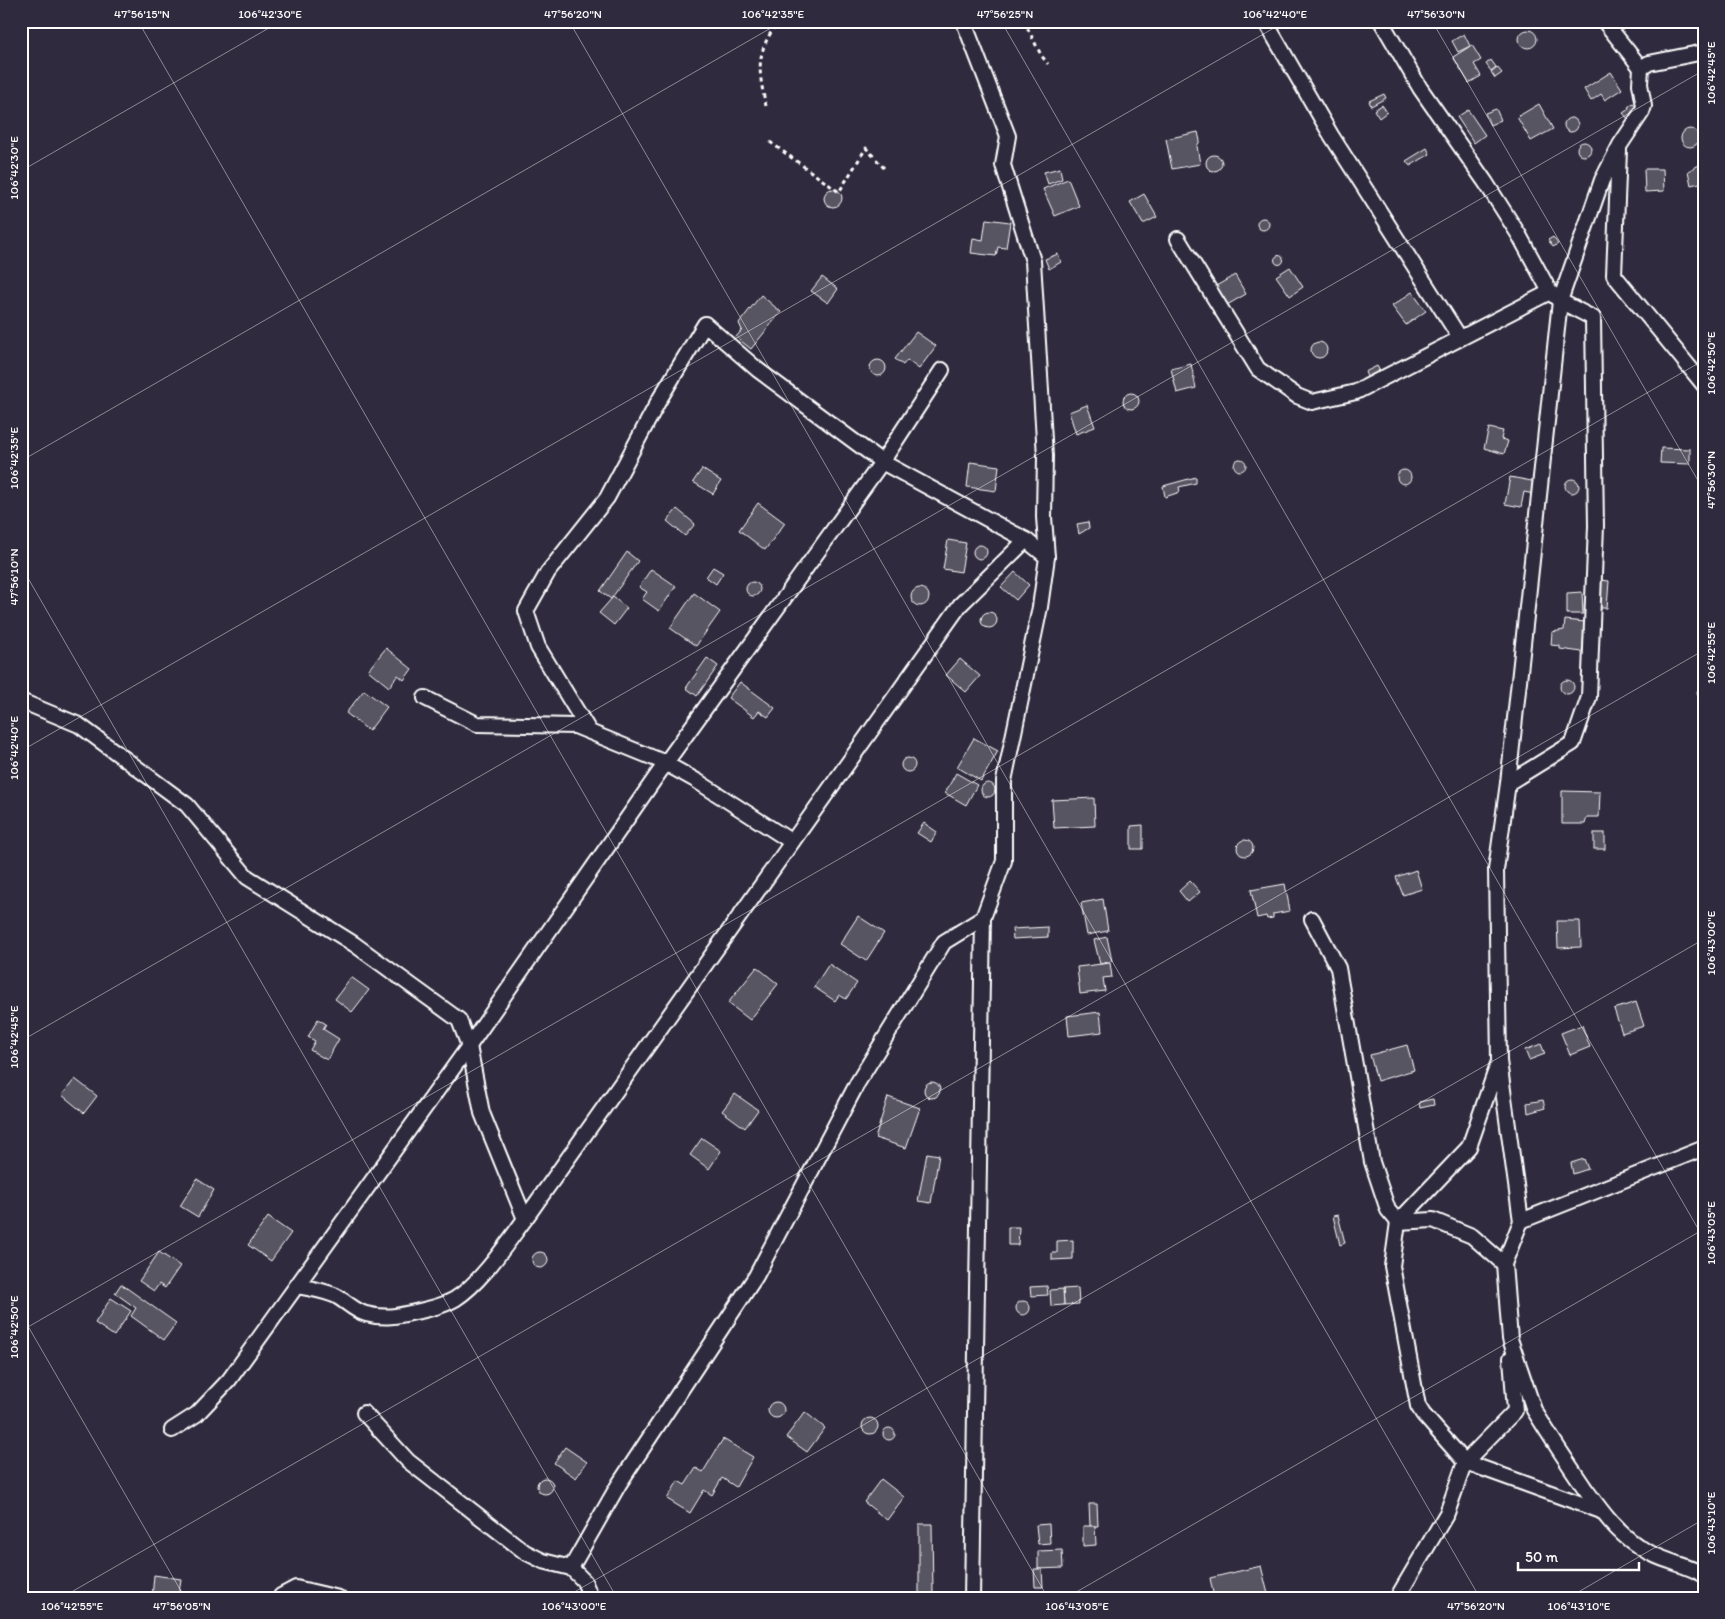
<svg xmlns="http://www.w3.org/2000/svg" width="1725" height="1619" viewBox="0 0 1725 1619" font-family="Itim,sans-serif">
<style>
.building{fill:#595564;stroke:#fff}
.lines{fill:none;stroke-linecap:round;stroke-linejoin:round}
.street-casing{stroke:#fff;stroke-width:18}
.path{stroke:#fff;stroke-width:3;stroke-dasharray:4 4;stroke-linecap:butt}
.street{stroke:#2f2a3d;stroke-width:14}
.ticks{fill:none;stroke:#fff;stroke-width:1;stroke-opacity:0.45}
.neatline{fill:none;stroke:#fff;stroke-width:2}
.ticks-label{font-size:12px;text-anchor:middle;fill:#fff}
</style>
<rect width="100%" height="100%" fill="#2f2a3d"/>
<filter id="ink" filterUnits="userSpaceOnUse"><feTurbulence type="fractalNoise" baseFrequency=".02" numOctaves="2"/><feDisplacementMap in="SourceGraphic" scale="10" xChannelSelector="R" yChannelSelector="G"/><feConvolveMatrix kernelMatrix="1 2 1 2 8 2 1 2 1" color-interpolation-filters="sRGB"/></filter>
<g filter="url(#ink)">
<g class="building">
<circle cx="1528" cy="39" r="9"/>
<polygon points="1464,34 1470,46 1458,52 1452,41"/>
<polygon points="1472,45 1481,60 1474,64 1481,76 1469,83 1453,57"/>
<polygon points="1491,60 1496,67 1491,71 1486,64"/>
<polygon points="1497,67 1502,73 1495,78 1491,72"/>
<polygon points="1611,72 1622,89 1605,100 1601,94 1591,101 1584,89"/>
<polygon points="1384,94 1386,98 1371,106 1369,101"/>
<polygon points="1633,103 1639,111 1628,119 1623,113 1629,109 1628,107"/>
<polygon points="1539,104 1553,129 1531,141 1517,117"/>
<polygon points="1382,105 1387,112 1379,118 1374,110"/>
<polygon points="1496,109 1501,120 1490,125 1485,113"/>
<polygon points="1468,110 1485,135 1474,143 1457,117"/>
<circle cx="1571" cy="125" r="7"/>
<circle cx="1690" cy="138" r="9"/>
<polygon points="1198,132 1200,141 1197,146 1200,164 1172,169 1166,139"/>
<polygon points="1702,134 1704,134 1704,152 1698,145 1698,139"/>
<circle cx="1584" cy="149" r="7"/>
<polygon points="1427,148 1430,154 1410,166 1406,161"/>
<circle cx="1214" cy="163" r="8"/>
<polygon points="1701,164 1704,165 1704,182 1691,185 1688,171"/>
<polygon points="1060,168 1062,179 1048,184 1044,172"/>
<polygon points="1644,169 1663,169 1664,191 1645,192"/>
<polygon points="1068,179 1079,206 1055,216 1043,189"/>
<circle cx="833" cy="198" r="9"/>
<polygon points="1144,194 1157,217 1143,224 1130,202"/>
<circle cx="1263" cy="224" r="6"/>
<polygon points="986,219 1010,222 1006,248 998,247 996,256 971,253 973,238 983,240"/>
<polygon points="1553,237 1558,244 1553,247 1548,240"/>
<polygon points="1058,254 1061,262 1049,269 1045,259"/>
<circle cx="1279" cy="260" r="4.5"/>
<polygon points="1290,267 1303,287 1290,296 1276,276"/>
<polygon points="1235,275 1246,294 1227,305 1216,286"/>
<polygon points="822,277 838,289 828,303 811,291"/>
<polygon points="1412,292 1426,311 1406,325 1392,306"/>
<polygon points="761,295 781,312 751,349 736,337 742,330 739,323"/>
<polygon points="916,332 936,346 919,369 907,360 903,365 895,359"/>
<circle cx="1319" cy="350" r="8"/>
<circle cx="878" cy="368" r="8"/>
<polygon points="1191,364 1196,388 1177,393 1171,369"/>
<polygon points="1377,366 1381,373 1368,379 1365,372"/>
<circle cx="1131" cy="401" r="8"/>
<polygon points="1087,405 1095,427 1076,434 1069,412"/>
<polygon points="1489,428 1503,431 1501,439 1508,441 1504,454 1484,448"/>
<polygon points="1661,448 1690,449 1690,464 1660,463"/>
<circle cx="1240" cy="465" r="6"/>
<polygon points="970,462 999,466 996,491 967,487"/>
<polygon points="702,469 721,481 713,494 693,482"/>
<circle cx="1404" cy="477" r="7"/>
<polygon points="1196,477 1196,483 1179,487 1180,492 1165,497 1163,486"/>
<polygon points="1510,477 1537,482 1538,495 1524,492 1521,507 1505,504"/>
<circle cx="1572" cy="486" r="7"/>
<polygon points="758,503 785,523 765,550 739,530"/>
<polygon points="677,509 695,524 685,536 667,521"/>
<polygon points="1088,522 1089,528 1079,534 1077,524"/>
<polygon points="948,540 966,543 961,572 943,569"/>
<circle cx="980" cy="552" r="7"/>
<polygon points="627,552 638,561 611,599 600,591"/>
<polygon points="713,567 723,573 716,584 706,577"/>
<polygon points="651,569 676,586 659,611 642,599 647,592 639,587"/>
<polygon points="1015,572 1029,585 1016,600 1001,587"/>
<polygon points="1600,580 1609,581 1607,608 1600,608"/>
<circle cx="753" cy="589" r="7"/>
<circle cx="920" cy="597" r="9"/>
<polygon points="1582,592 1583,614 1567,614 1567,593"/>
<polygon points="694,593 720,612 696,646 670,628"/>
<polygon points="613,597 627,608 614,625 599,613"/>
<circle cx="989" cy="620" r="8"/>
<polygon points="1565,620 1585,622 1582,652 1560,649 1560,646 1551,645 1552,632 1564,630"/>
<polygon points="386,648 412,669 404,680 398,675 389,687 368,670"/>
<polygon points="707,658 718,666 697,696 686,688"/>
<polygon points="960,659 980,676 966,692 946,675"/>
<circle cx="1567" cy="687" r="7"/>
<polygon points="1704,680 1704,709 1702,709 1697,692"/>
<polygon points="740,682 775,708 768,717 759,711 754,717 728,698"/>
<polygon points="364,690 387,707 369,731 346,713"/>
<polygon points="1703,715 1704,715 1704,759 1701,759"/>
<polygon points="974,738 998,751 981,781 957,767"/>
<circle cx="908" cy="765" r="7"/>
<polygon points="956,773 977,785 966,805 945,793"/>
<circle cx="988" cy="790" r="7"/>
<polygon points="1562,791 1600,792 1599,817 1587,817 1585,824 1562,824"/>
<polygon points="1094,798 1095,826 1054,828 1052,800"/>
<polygon points="924,823 937,832 931,842 917,833"/>
<polygon points="1143,825 1143,849 1131,849 1131,826"/>
<rect x="1594" y="833" width="11" height="16"/>
<circle cx="1245" cy="848" r="8"/>
<polygon points="1416,870 1422,889 1403,895 1396,877"/>
<polygon points="1190,881 1200,892 1188,902 1179,891"/>
<polygon points="1285,884 1290,911 1273,914 1273,918 1267,919 1266,916 1257,918 1251,890"/>
<polygon points="1103,899 1108,931 1087,935 1081,903"/>
<polygon points="858,916 884,933 866,961 840,944"/>
<polygon points="1557,921 1580,921 1581,947 1558,948"/>
<polygon points="1048,927 1048,937 1013,939 1012,929"/>
<polygon points="1107,937 1112,961 1100,964 1094,940"/>
<polygon points="1110,963 1112,977 1103,978 1105,991 1080,994 1077,967"/>
<polygon points="829,964 857,983 846,999 839,995 835,1001 814,987"/>
<polygon points="757,967 778,984 750,1020 728,1003"/>
<polygon points="351,977 369,990 352,1012 335,999"/>
<polygon points="1636,1002 1644,1026 1622,1033 1614,1009"/>
<polygon points="1100,1012 1102,1032 1069,1036 1067,1016"/>
<polygon points="318,1019 326,1024 323,1029 339,1039 327,1060 310,1050 315,1041 308,1037"/>
<polygon points="1582,1025 1590,1047 1570,1055 1561,1033"/>
<polygon points="1541,1044 1545,1054 1529,1060 1525,1050"/>
<polygon points="1407,1045 1414,1070 1377,1081 1370,1055"/>
<polygon points="75,1079 97,1096 84,1113 62,1095"/>
<circle cx="932" cy="1090" r="8"/>
<polygon points="735,1094 758,1110 745,1128 722,1111"/>
<polygon points="888,1097 920,1108 906,1148 875,1138"/>
<polygon points="1433,1099 1434,1105 1420,1108 1419,1102"/>
<polygon points="1543,1100 1545,1108 1528,1113 1527,1103"/>
<polygon points="702,1138 721,1151 709,1169 690,1155"/>
<polygon points="927,1153 939,1155 931,1203 918,1201"/>
<polygon points="1584,1159 1588,1169 1573,1174 1571,1163"/>
<polygon points="197,1179 214,1190 198,1217 180,1206"/>
<polygon points="1338,1215 1345,1243 1340,1245 1333,1216"/>
<polygon points="268,1217 291,1233 271,1261 248,1245"/>
<polygon points="1008,1227 1019,1227 1018,1245 1008,1245"/>
<polygon points="1073,1240 1073,1259 1052,1260 1052,1253 1057,1253 1057,1241"/>
<circle cx="540" cy="1260" r="8"/>
<polygon points="159,1252 180,1266 165,1288 159,1284 154,1291 139,1281"/>
<polygon points="121,1284 176,1323 164,1340 131,1316 136,1308 115,1293"/>
<polygon points="1047,1286 1048,1295 1031,1296 1030,1287"/>
<polygon points="1078,1288 1079,1304 1064,1305 1063,1289"/>
<polygon points="1063,1289 1064,1305 1051,1306 1050,1290"/>
<polygon points="111,1298 131,1311 114,1336 95,1323"/>
<circle cx="1023" cy="1308" r="7"/>
<circle cx="776" cy="1410" r="8"/>
<polygon points="805,1412 825,1428 807,1452 786,1437"/>
<circle cx="870" cy="1426" r="8"/>
<circle cx="889" cy="1434" r="6"/>
<polygon points="723,1439 753,1457 736,1487 722,1478 712,1495 704,1490 690,1513 667,1499 678,1481 685,1485 696,1468 703,1472"/>
<polygon points="565,1447 587,1462 576,1478 554,1463"/>
<circle cx="545" cy="1486" r="8"/>
<polygon points="881,1479 904,1497 887,1520 864,1502"/>
<polygon points="1089,1504 1097,1504 1098,1526 1090,1526"/>
<polygon points="919,1524 932,1524 933,1595 919,1594"/>
<polygon points="1049,1524 1050,1543 1038,1544 1036,1525"/>
<polygon points="1083,1526 1095,1526 1096,1545 1083,1546"/>
<polygon points="1062,1550 1063,1568 1038,1569 1038,1551"/>
<polygon points="1261,1566 1269,1598 1214,1598 1210,1578"/>
<polygon points="1034,1569 1042,1569 1043,1587 1035,1587"/>
<polygon points="154,1575 181,1579 178,1598 152,1598"/>
</g>
<g class="lines">
<g class="street-casing">
<g id="street">
<polyline points="1265,21 1331,135 1460,338"/>
<polyline points="1381,21 1420,88 1486,183 1519,235 1550,292 1560,301 1593,318 1596,526 1589,697 1573,743 1508,783"/>
<polyline points="1604,21 1641,68"/>
<polyline points="965,25 1008,136 1003,165 1033,261 1045,456 1044,517 1047,557"/>
<polyline points="1619,150 1614,275 1704,385"/>
<polyline points="1178,239 1258,369 1297,396 1312,402 1356,392 1550,292"/>
<polyline points="425,698 477,724 575,726 661,761 697,781 792,842"/>
<polyline points="21,701 79,725 187,805 247,877 354,944 459,1020 469,1046 482,1113 525,1219"/>
<polyline points="589,731 538,647 526,611 548,572 607,498 659,400 705,324 758,370 882,462 942,370"/>
<path d="M1312,919L1338,968L1372,1162L1388,1210L1398,1222L1433,1220L1472,1236L1504,1264L1510,1339L1534,1410C1550,1436 1567,1462 1584,1487C1600,1509 1615,1531 1638,1546C1659,1561 1684,1563 1704,1575"/>
<polyline points="1498,1064 1469,1147 1398,1222 1392,1266 1418,1406 1423,1414 1465,1462 1601,1511"/>
<polyline points="1521,1221 1704,1148"/>
<polyline points="1504,1264 1521,1221 1499,1061 1496,870 1508,783 1560,301 1602,180 1620,145 1642,112 1644,106 1640,84 1641,68 1649,63 1704,52"/>
<path d="M297,1286C309,1288 322,1290 334,1295C345,1300 354,1311 366,1314C384,1319 398,1316 415,1312C429,1309 443,1306 455,1299C481,1283 507,1243 525,1219L960,605L1026,540"/>
<polyline points="364,1413 408,1461 525,1552 543,1561 571,1568 584,1581 591,1598"/>
<polyline points="172,1430 197,1414 229,1380 469,1046 665,764 882,462 1026,540 1047,557 1040,607 1004,781 1004,861 983,918 972,1598"/>
<polyline points="571,1568 619,1484 756,1276 858,1082 944,942 983,918"/>
<polyline points="280,1598 281,1596 296,1588 339,1598"/>
<polyline points="1397,1598 1447,1513 1465,1462 1515,1411 1511,1358"/>
</g>
</g>
<g class="path">
<polyline points="1024,21 1041,55 1048,64"/>
<path d="M766,106C758,70 755,52 779,21"/>
<polyline points="770,142 839,192 866,148 884,168"/>
</g>
<use href="#street" class="street"/>
</g>
</g>
<path class="ticks" d="M138,21L1048,1598M569,21L1480,1598M1001,21L1704,1239M1432,21L1704,491M21,171L281,21M21,461L783,21M21,566L617,1598M21,751L1286,21M21,1041L1704,70M21,1314L185,1598M21,1331L1704,360M61,1598L1704,650M564,1598L1704,939M1066,1598L1704,1229M1568,1598L1704,1519"/>
<rect width="1725" height="1619" fill="none" stroke="#2f2a3d" stroke-width="55"/>
<path d="M1518 1562v8h121v-8" fill="none" stroke="#ffffff" stroke-width="2.5"/>
<text x="1525" y="1562" font-size="15" fill="#ffffff" stroke="#2f2a3d" stroke-width="4" paint-order="stroke">50 m</text>
<rect x="28" y="28" width="1670" height="1564" class="neatline"/>
<g class="ticks-label">
<text x="142" y="18">47°56'15"N</text>
<text x="270" y="18">106°42'30"E</text>
<text x="573" y="18">47°56'20"N</text>
<text x="773" y="18">106°42'35"E</text>
<text x="1005" y="18">47°56'25"N</text>
<text x="1275" y="18">106°42'40"E</text>
<text x="1436" y="18">47°56'30"N</text>
<text transform="translate(1711 73) rotate(-90)" y="4">106°42'45"E</text>
<text transform="translate(14 168) rotate(-90)" y="4">106°42'30"E</text>
<text transform="translate(1711 363) rotate(-90)" y="4">106°42'50"E</text>
<text transform="translate(14 458) rotate(-90)" y="4">106°42'35"E</text>
<text transform="translate(1711 480) rotate(-90)" y="4">47°56'30"N</text>
<text transform="translate(14 577) rotate(-90)" y="4">47°56'10"N</text>
<text transform="translate(1711 653) rotate(-90)" y="4">106°42'55"E</text>
<text transform="translate(14 748) rotate(-90)" y="4">106°42'40"E</text>
<text transform="translate(1711 943) rotate(-90)" y="4">106°43'00"E</text>
<text transform="translate(14 1037) rotate(-90)" y="4">106°42'45"E</text>
<text transform="translate(1711 1233) rotate(-90)" y="4">106°43'05"E</text>
<text transform="translate(14 1327) rotate(-90)" y="4">106°42'50"E</text>
<text transform="translate(1711 1523) rotate(-90)" y="4">106°43'10"E</text>
<text x="72" y="1610">106°42'55"E</text>
<text x="182" y="1610">47°56'05"N</text>
<text x="574" y="1610">106°43'00"E</text>
<text x="1077" y="1610">106°43'05"E</text>
<text x="1476" y="1610">47°56'20"N</text>
<text x="1579" y="1610">106°43'10"E</text>
</g>
</svg>
